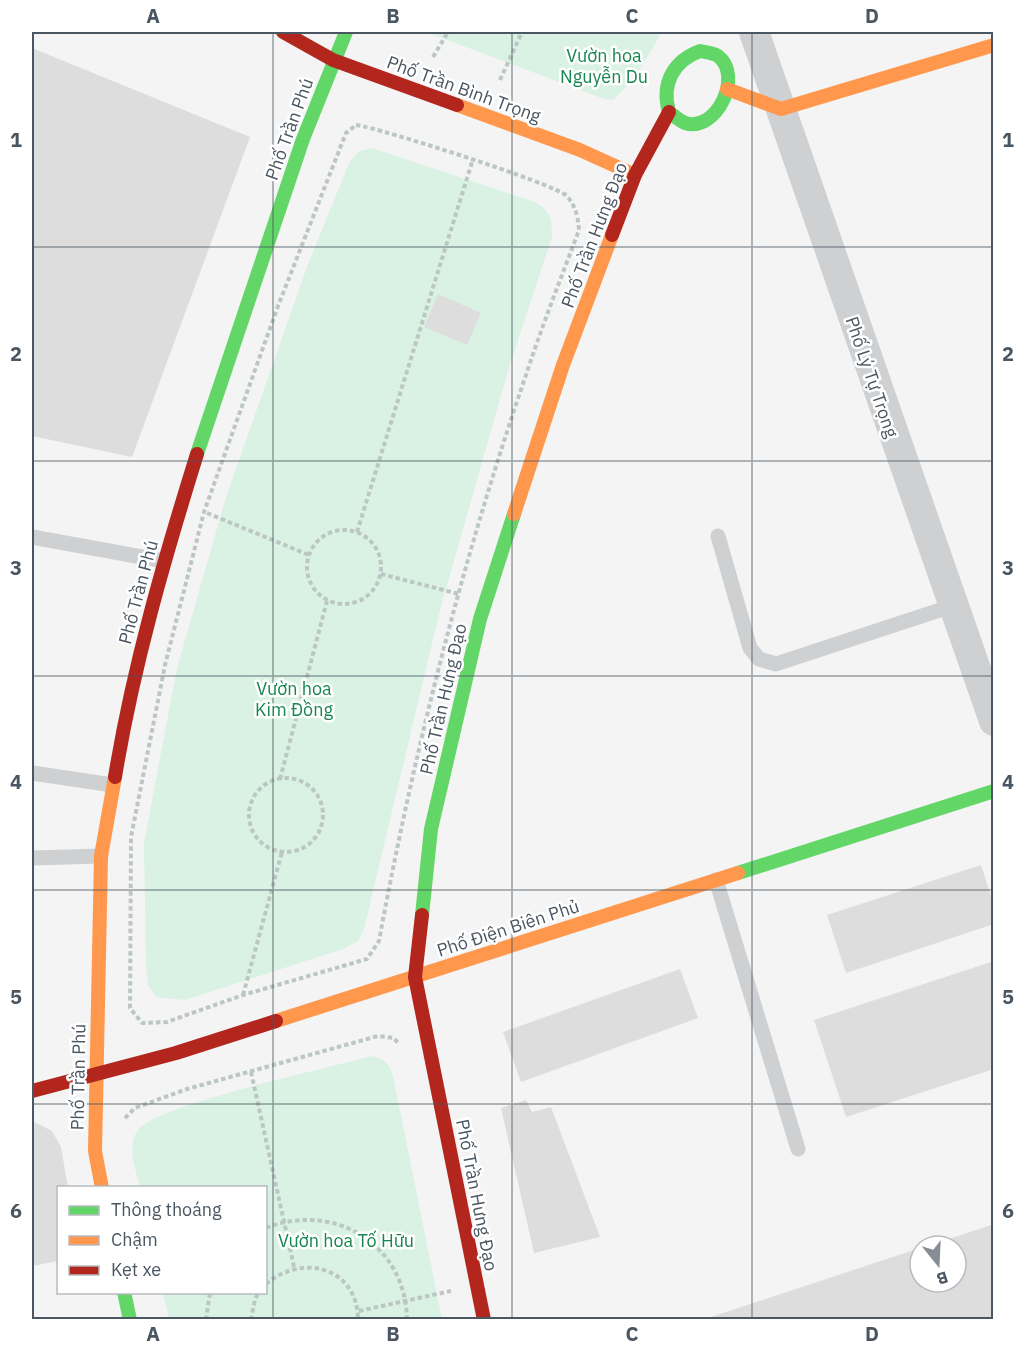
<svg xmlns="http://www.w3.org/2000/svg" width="1025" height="1351" viewBox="0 0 1025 1351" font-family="'IBM Plex Sans',sans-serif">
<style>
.green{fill:#d9f2e3}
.building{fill:#ddddde}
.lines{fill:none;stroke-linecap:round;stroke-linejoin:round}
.path{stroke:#bcc7c4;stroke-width:4;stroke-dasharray:4.5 3;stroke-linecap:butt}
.lane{stroke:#ced0d2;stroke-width:15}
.street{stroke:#ced0d2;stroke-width:30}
.fast{stroke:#63d668;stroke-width:14}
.slow{stroke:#ff974d;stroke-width:14}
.jam{stroke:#b3261e;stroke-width:14}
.grid{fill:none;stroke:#4a5661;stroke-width:1.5;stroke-opacity:0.55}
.labels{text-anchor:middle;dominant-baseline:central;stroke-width:5;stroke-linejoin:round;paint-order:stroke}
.park-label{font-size:18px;fill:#17864f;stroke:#fff}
.street-label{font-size:18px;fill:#4a5661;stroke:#fff}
.neatline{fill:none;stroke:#4a5661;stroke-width:2}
.grid-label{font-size:20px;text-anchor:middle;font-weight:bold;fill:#4a5661}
</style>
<rect width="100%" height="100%" fill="#f4f4f4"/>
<g class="green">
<polygon points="426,32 662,32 634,79 613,100 604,99"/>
<path d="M372,148L535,202C551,211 552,220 552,237L510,364L440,610L364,929L358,941L343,949L185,1000L156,997L148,985L146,966L144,843L177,668L226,497L308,264L350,161L359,151Z"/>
<path d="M372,1056C385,1059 390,1064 393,1076L442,1319H169L163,1293L266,1292V1188L140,1187C136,1170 126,1146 138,1130C155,1105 333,1067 372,1056Z"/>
</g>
<g class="building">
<polygon points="32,48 250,137 132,457 32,436"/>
<polygon points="438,294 481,313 467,345 424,327"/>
<polygon points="981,865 994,905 994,924 846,973 827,915"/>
<polygon points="994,961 994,1069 846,1117 814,1020"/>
<polygon points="680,969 698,1018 521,1082 503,1032"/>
<polygon points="526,1100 532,1112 551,1107 600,1237 534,1253 501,1108"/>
<polygon points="32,1121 52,1131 61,1147 68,1188 58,1188 58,1261 33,1266"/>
<polygon points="994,1224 994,1320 702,1320 920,1248 920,1282 956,1282 956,1246 928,1246"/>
</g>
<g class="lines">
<g class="path">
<polyline points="433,57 448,32"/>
<polyline points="500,80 522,32"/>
<path d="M356,125C380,128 555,184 567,196C576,207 578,217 579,230C561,278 542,326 526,375C463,558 414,751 379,941L367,959L243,995L167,1022L142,1023L130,1008L131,837L165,665L204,512L278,306L346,133Z"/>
<polyline points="207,513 309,555"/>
<circle cx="344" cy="567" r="37"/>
<polyline points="357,532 473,159"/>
<polyline points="381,574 459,594"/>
<circle cx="286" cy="815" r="37"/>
<polyline points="280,779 327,601"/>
<polyline points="243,995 282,852"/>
<polyline points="251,1072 294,1267"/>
<polyline points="125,1118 135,1108 187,1089 378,1036 394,1038 398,1043"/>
<path d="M266,1228C334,1201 406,1244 407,1320"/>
<path d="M266,1284C302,1253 358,1267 358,1320"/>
<polyline points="359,1311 451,1291"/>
<polyline points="206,1320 210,1292"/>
<polyline points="251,1320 255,1299 259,1292"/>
</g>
<g class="lane">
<polyline points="718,536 750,648 759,659 776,664 952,606"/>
<polyline points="32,537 164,561"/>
<polyline points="32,773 113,785"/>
<polyline points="32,858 101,856"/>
<polyline points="716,880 798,1149"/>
</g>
<polyline class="street" points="754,32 994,721"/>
<g class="fast">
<path d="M700,51C705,52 714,53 718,56C744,76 716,133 685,123C680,121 673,115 669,112C661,84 673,61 700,51Z"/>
<polyline points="197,454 303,139 346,32"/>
<polyline points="738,873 994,791"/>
<polyline points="422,915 431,829 480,619 514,514"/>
<polyline points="124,1292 130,1320"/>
</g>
<g class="slow">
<polyline points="727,89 781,109 994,45"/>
<polyline points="457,105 580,150 635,175"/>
<polyline points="514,514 563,365 612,235"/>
<polyline points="276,1021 738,873"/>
<polyline points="102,1188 95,1151 101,856 115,777"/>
</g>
<g class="jam">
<polyline points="283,32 333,60 457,105"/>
<polyline points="612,235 635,175 669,112"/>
<path d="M115,777C133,667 164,560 197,454"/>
<polyline points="422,915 415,977 484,1320"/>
<polyline points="32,1091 176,1053 276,1021"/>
</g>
</g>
<path class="grid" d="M273,32V1320M512,32V1320M752,32V1320M32,247H994M32,461H994M32,676H994M32,890H994M32,1104H994"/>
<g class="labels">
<g class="park-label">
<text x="604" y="55">Vườn hoa<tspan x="604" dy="21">Nguyễn Du</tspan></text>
<text x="294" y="688">Vườn hoa<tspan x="294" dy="21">Kim Đồng</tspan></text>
<text x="346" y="1240">Vườn hoa Tố Hữu</text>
</g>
<g class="street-label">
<text transform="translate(464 89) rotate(20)">Phố Trần Bình Trọng</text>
<text transform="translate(289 129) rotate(-70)">Phố Trần Phú</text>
<text transform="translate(594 235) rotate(-69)">Phố Trần Hưng Đạo</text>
<text transform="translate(872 377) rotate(71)">Phố Lý Tự Trọng</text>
<text transform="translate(138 592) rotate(-75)">Phố Trần Phú</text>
<text transform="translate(443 699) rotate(-77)">Phố Trần Hưng Đạo</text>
<text transform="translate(508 928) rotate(-18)">Phố Điện Biên Phủ</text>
<text transform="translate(78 1077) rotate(-89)">Phố Trần Phú</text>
<text transform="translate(477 1195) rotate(79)">Phố Trần Hưng Đạo</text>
</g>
</g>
<rect width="1025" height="1351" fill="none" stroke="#ffffff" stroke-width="66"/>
<rect x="57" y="1186" width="210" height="108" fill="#ffffff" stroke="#b7bbc0" stroke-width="1.5"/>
<rect x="69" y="1206" width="30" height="9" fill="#63d668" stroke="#b7bbc0" stroke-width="1.5"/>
<text x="111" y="1216" font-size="18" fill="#4a5661">Thông thoáng</text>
<rect x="69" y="1236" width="30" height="9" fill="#ff974d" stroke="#b7bbc0" stroke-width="1.5"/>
<text x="111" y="1246" font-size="18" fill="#4a5661">Chậm</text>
<rect x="69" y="1266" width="30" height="9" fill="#b3261e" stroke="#b7bbc0" stroke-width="1.5"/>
<text x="111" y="1276" font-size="18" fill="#4a5661">Kẹt xe</text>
<g transform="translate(938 1264) rotate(162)"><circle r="28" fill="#ffffff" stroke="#b7bbc0" stroke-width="1.5"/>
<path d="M0-4.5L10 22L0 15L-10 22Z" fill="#868d94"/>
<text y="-9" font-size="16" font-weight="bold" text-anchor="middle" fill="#4a5661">B</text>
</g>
<rect x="33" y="33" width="959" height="1285" class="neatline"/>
<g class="grid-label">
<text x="153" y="23">A</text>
<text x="393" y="23">B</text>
<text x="632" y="23">C</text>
<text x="872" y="23">D</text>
<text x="16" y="147">1</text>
<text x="1008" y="147">1</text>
<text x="16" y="361">2</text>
<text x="1008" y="361">2</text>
<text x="16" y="575">3</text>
<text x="1008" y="575">3</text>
<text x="16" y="789">4</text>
<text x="1008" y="789">4</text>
<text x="16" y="1004">5</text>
<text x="1008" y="1004">5</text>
<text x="16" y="1218">6</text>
<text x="1008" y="1218">6</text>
<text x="153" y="1341">A</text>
<text x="393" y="1341">B</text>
<text x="632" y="1341">C</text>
<text x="872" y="1341">D</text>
</g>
</svg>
